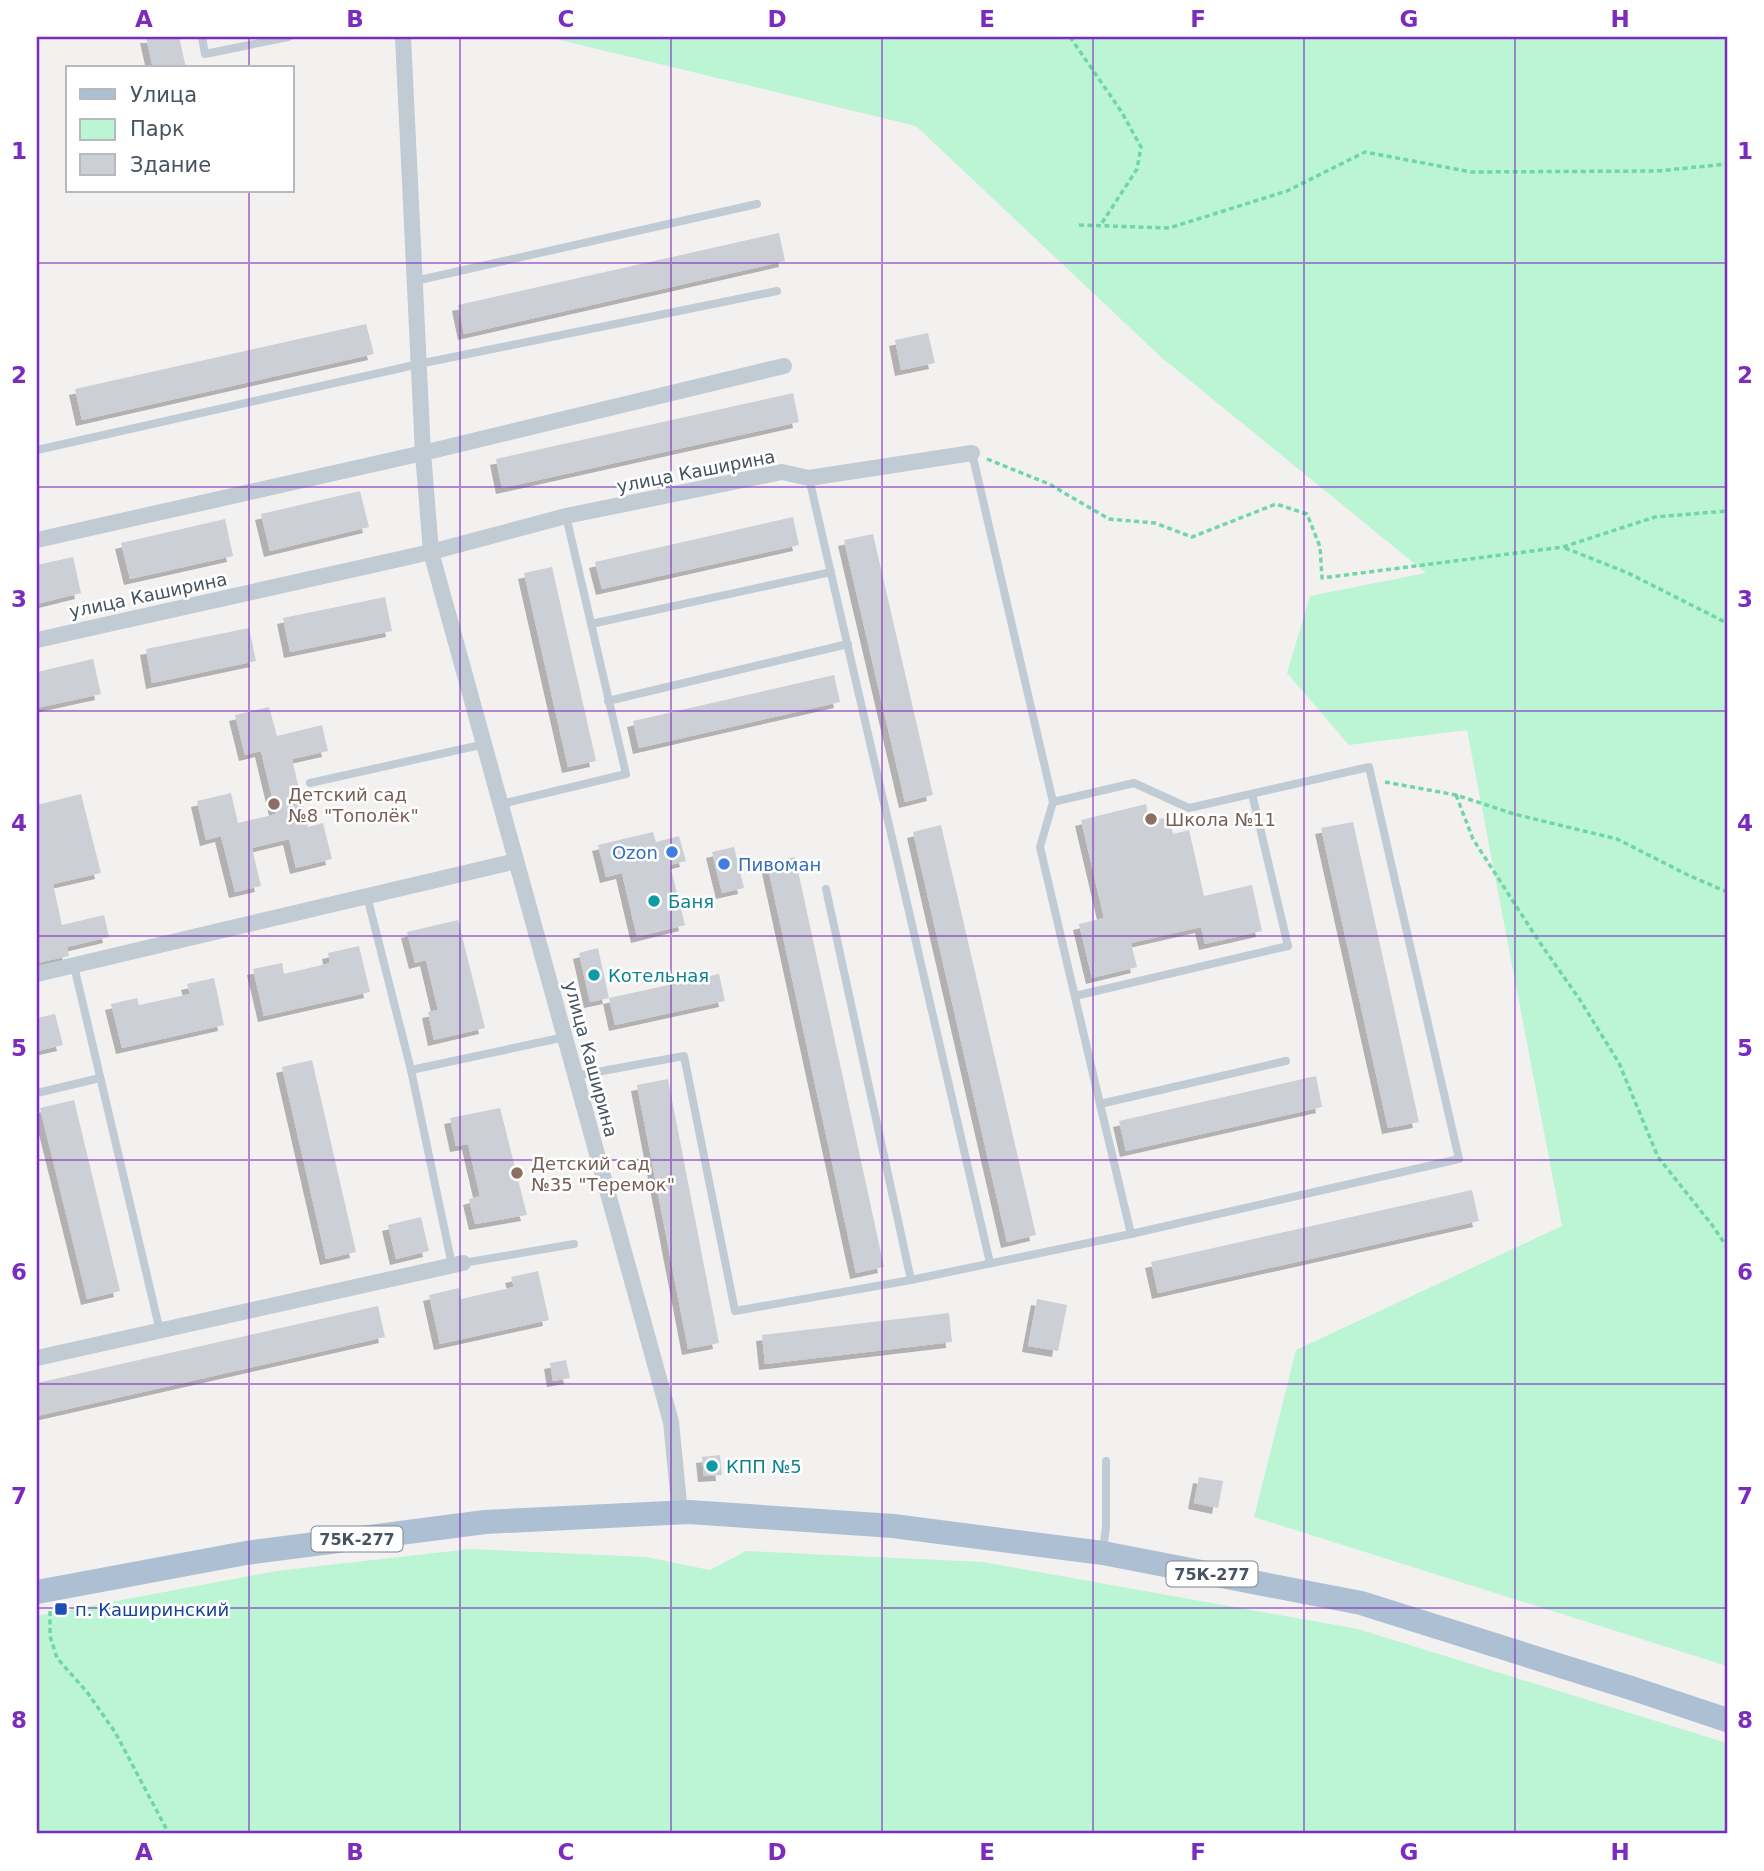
<svg xmlns="http://www.w3.org/2000/svg" width="1764" height="1871" viewBox="0 0 1764 1871" font-family="'DejaVu Sans',sans-serif">
<style>
.green{fill:#bbf5d3}
.building{fill:#cccfd6;filter:url(#shadow)}
.lines{fill:none;stroke-linecap:round;stroke-linejoin:round}
.path{stroke:#6fd7a6;stroke-width:3.5;stroke-dasharray:5 3.5;stroke-linecap:butt}
.service{stroke:#c0cbd4;stroke-width:8}
.minor{stroke:#c0cbd4;stroke-width:16}
.primary{stroke:#adbfd2;stroke-width:24}
.grid{fill:none;stroke:#7b2cbf;stroke-width:2;stroke-opacity:0.55}
.education-dot{fill:#8d6e63;stroke:#fff;stroke-width:2.5}
.shop-dot{fill:#3f7fe0;stroke:#fff;stroke-width:2.5}
.culture-dot{fill:#0f9aa8;stroke:#fff;stroke-width:2.5}
.transit-dot{fill:#1a4fb4;stroke:#fff;stroke-width:2.5}
.labels{text-anchor:middle;dominant-baseline:central;stroke-width:5;stroke-linejoin:round;paint-order:stroke}
.shield{fill:#fff;stroke:#7e8790;stroke-width:2}
.shield-label{font-size:16px;font-weight:bold;fill:#465361}
.street-label{font-size:18px;fill:#465361;stroke:#fff}
.education-label{font-size:18px;fill:#785e54;stroke:#fff;text-anchor:start}
.shop-label{font-size:18px;fill:#366cbe;stroke:#fff;text-anchor:end}
.culture-label{font-size:18px;fill:#0d838f;stroke:#fff;text-anchor:start}
.transit-label{font-size:18px;fill:#164399;stroke:#fff;text-anchor:start}
.neatline{fill:none;stroke:#7b2cbf;stroke-width:2.5}
.grid-label{font-size:23px;text-anchor:middle;font-weight:bold;fill:#7b2cbf}
</style>
<defs>
<filter id="shadow"><feDropShadow dx="-6" dy="6" stdDeviation="0" flood-color="#0004"/></filter>
</defs>
<rect width="100%" height="100%" fill="#f3f0f0"/>
<g class="green">
<polygon points="548,37 1727,37 1727,1666 1254,1517 1296,1350 1562,1226 1467,730 1349,745 1287,673 1310,596 1426,573 1161,357 916,126"/>
<polygon points="470,1549 646,1557 710,1570 746,1551 983,1562 1358,1629 1727,1743 1727,1834 37,1834 37,1616 276,1571"/>
</g>
<g class="building">
<polygon points="146,37 179,37 186,68 153,68"/>
<polygon points="779,233 785,261 464,334 458,305"/>
<polygon points="366,324 374,354 82,420 75,389"/>
<polygon points="928,333 935,363 901,370 895,340"/>
<polygon points="793,393 799,422 502,488 496,459"/>
<polygon points="360,491 369,527 270,551 261,514"/>
<polygon points="793,517 799,545 602,589 595,562"/>
<polygon points="225,519 233,556 130,579 121,543"/>
<polygon points="873,534 933,795 905,802 844,540"/>
<polygon points="73,557 81,593 37,604 37,565"/>
<polygon points="552,567 596,761 568,767 524,573"/>
<polygon points="385,597 392,631 290,652 283,618"/>
<polygon points="249,628 256,661 152,683 146,649"/>
<polygon points="93,659 101,694 37,708 37,672"/>
<polygon points="834,675 840,702 639,748 633,721"/>
<polygon points="269,707 277,736 322,725 328,751 292,759 308,827 323,823 332,859 296,868 289,839 252,848 261,886 235,892 221,836 206,840 197,801 231,793 238,823 276,814 261,751 245,755 235,715"/>
<polygon points="81,794 101,873 53,884 62,925 104,915 109,937 67,947 69,956 37,963 37,805"/>
<polygon points="1146,804 1149,821 1169,817 1173,834 1189,830 1204,896 1252,885 1262,931 1205,944 1201,927 1131,943 1137,967 1092,978 1079,924 1104,918 1081,820"/>
<polygon points="1353,822 1419,1122 1388,1128 1321,828"/>
<polygon points="941,825 1036,1235 1007,1242 913,832"/>
<polygon points="653,832 656,842 679,836 686,861 670,865 685,925 637,937 622,873 606,877 598,845"/>
<polygon points="734,847 744,888 722,893 712,852"/>
<polygon points="795,857 884,1267 856,1273 767,863"/>
<polygon points="458,920 485,1028 434,1040 428,1012 438,1010 426,960 415,963 407,932"/>
<polygon points="359,946 370,992 264,1016 253,969 282,963 284,974 330,963 328,953"/>
<polygon points="598,948 609,998 590,1002 579,953"/>
<polygon points="719,974 725,1001 615,1025 609,998"/>
<polygon points="214,978 224,1025 122,1048 111,1004 137,998 139,1005 190,994 187,984"/>
<polygon points="55,1014 63,1045 37,1051 37,1018"/>
<polygon points="312,1060 356,1252 326,1259 282,1067"/>
<polygon points="1316,1076 1322,1107 1126,1151 1119,1121"/>
<polygon points="668,1079 719,1343 688,1349 637,1085"/>
<polygon points="74,1100 120,1291 87,1299 40,1108"/>
<polygon points="500,1108 527,1215 475,1224 469,1199 480,1196 468,1144 456,1146 450,1118"/>
<polygon points="1472,1190 1479,1221 1158,1293 1151,1262"/>
<polygon points="421,1217 429,1251 396,1259 388,1225"/>
<polygon points="538,1271 549,1320 440,1344 429,1295 459,1288 461,1299 514,1287 511,1277"/>
<polygon points="1037,1299 1067,1305 1058,1351 1028,1346"/>
<polygon points="378,1306 385,1337 37,1416 37,1383"/>
<polygon points="949,1313 952,1342 765,1364 762,1335"/>
<polygon points="566,1360 570,1378 553,1381 550,1363"/>
<polygon points="720,1455 722,1475 704,1476 702,1457"/>
<polygon points="1199,1477 1223,1481 1218,1508 1194,1503"/>
</g>
<g class="lines">
<g class="path">
<polyline points="1070,37 1121,111 1141,147 1137,169 1100,226"/>
<polyline points="1079,225 1169,228 1287,191 1365,152 1471,172 1657,171 1727,164"/>
<polyline points="987,459 1049,484 1109,519 1155,523 1192,537 1276,504 1307,514 1320,547 1322,578 1563,547 1655,517 1727,511"/>
<polyline points="1565,548 1628,573 1727,623"/>
<polyline points="1385,782 1456,795 1514,814 1617,839 1688,875 1727,892"/>
<polyline points="1456,795 1473,839 1538,940 1580,1000 1619,1063 1658,1157 1712,1225 1727,1247"/>
<polyline points="50,1611 50,1636 57,1658 87,1692 115,1732 169,1834"/>
</g>
<g class="service">
<polyline points="202,37 205,54 288,37"/>
<polyline points="415,281 757,204"/>
<polyline points="37,450 419,364 777,291"/>
<polyline points="972,453 1053,802 1040,847 1100,1104"/>
<polyline points="809,478 990,1263"/>
<polyline points="591,624 831,572"/>
<polyline points="608,701 848,644"/>
<polyline points="310,783 485,744"/>
<polyline points="501,804 626,774 566,516"/>
<polyline points="826,889 911,1280"/>
<polyline points="367,896 411,1070 452,1265"/>
<polyline points="74,966 160,1331"/>
<polyline points="1075,996 1288,946 1252,794"/>
<polyline points="411,1070 565,1037"/>
<polyline points="575,1076 684,1056 735,1311 911,1280 1131,1234 1459,1159 1369,767 1189,808 1134,783 1053,802"/>
<polyline points="37,1093 100,1078"/>
<polyline points="1131,1234 1100,1104 1286,1061"/>
<polyline points="463,1263 574,1244"/>
<polyline points="1103,1550 1106,1527 1106,1461"/>
</g>
<g class="minor">
<polyline points="403,37 423,453 431,552 671,1422 680,1513"/>
<polyline points="37,540 423,453 784,366"/>
<polyline points="37,640 431,552 566,516 782,472 809,478 972,453"/>
<polyline points="37,974 516,861"/>
<polyline points="37,1358 463,1263"/>
</g>
<polyline class="primary" points="37,1592 246,1553 485,1522 689,1512 893,1526 1103,1553 1361,1603 1631,1688 1727,1720"/>
</g>
<path class="grid" d="M249,37V68M460,37V1834M671,37V1834M882,37V1834M1093,37V1834M1304,37V1834M1515,37V1834M249,191V1834M37,263H1727M37,487H1727M37,711H1727M37,936H1727M37,1160H1727M37,1384H1727M37,1608H1727"/>
<g class="education-dot">
<circle cx="274" cy="804" r="7"/>
<circle cx="1151" cy="819" r="7"/>
<circle cx="517" cy="1173" r="7"/>
</g>
<g class="shop-dot">
<circle cx="672" cy="852" r="7"/>
<circle cx="724" cy="864" r="7"/>
</g>
<g class="culture-dot">
<circle cx="654" cy="901" r="7"/>
<circle cx="594" cy="975" r="7"/>
<circle cx="712" cy="1466" r="7"/>
</g>
<rect class="transit-dot" x="54" y="1602" width="14" height="14" rx="3.5"/>
<g class="labels">
<g class="shield">
<rect x="311.5" y="1526.5" width="91" height="25" rx="5"/>
<rect x="1166.5" y="1561.5" width="91" height="25" rx="5"/>
</g>
<g class="shield-label">
<text x="357" y="1539">75К-277</text>
<text x="1212" y="1574">75К-277</text>
</g>
<g class="street-label">
<text transform="translate(696 471) rotate(-11)">улица Каширина</text>
<text transform="translate(148 595) rotate(-12)">улица Каширина</text>
<text transform="translate(591 1059) rotate(75)">улица Каширина</text>
</g>
<g class="education-label">
<text x="288" y="794">Детский сад<tspan x="288" dy="21">№8 "Тополёк"</tspan></text>
<text x="1165" y="819">Школа №11</text>
<text x="531" y="1163">Детский сад<tspan x="531" dy="21">№35 "Теремок"</tspan></text>
</g>
<g class="shop-label">
<text x="658" y="852">Ozon</text>
<text x="738" y="864" text-anchor="start">Пивоман</text>
</g>
<g class="culture-label">
<text x="668" y="901">Баня</text>
<text x="608" y="975">Котельная</text>
<text x="726" y="1466">КПП №5</text>
</g>
<g class="transit-label">
<text x="75" y="1609">п. Каширинский</text>
</g>
</g>
<rect width="1764" height="1871" fill="none" stroke="#ffffff" stroke-width="77"/>
<rect x="66" y="66" width="228" height="126" fill="#ffffff" stroke="#b5bac0" stroke-width="2"/>
<rect x="80" y="89" width="35" height="10" fill="#adbfd2" stroke="#b5bac0" stroke-width="2"/>
<text x="130" y="102" font-size="21" fill="#465361">Улица</text>
<rect x="80" y="119" width="35" height="21" fill="#bbf5d3" stroke="#b5bac0" stroke-width="2"/>
<text x="130" y="136" font-size="21" fill="#465361">Парк</text>
<rect x="80" y="154" width="35" height="21" fill="#cccfd6" stroke="#b5bac0" stroke-width="2"/>
<text x="130" y="172" font-size="21" fill="#465361">Здание</text>
<rect x="38" y="38" width="1688" height="1794" class="neatline"/>
<g class="grid-label">
<text x="144" y="27">A</text>
<text x="355" y="27">B</text>
<text x="566" y="27">C</text>
<text x="777" y="27">D</text>
<text x="987" y="27">E</text>
<text x="1198" y="27">F</text>
<text x="1409" y="27">G</text>
<text x="1620" y="27">H</text>
<text x="19" y="159">1</text>
<text x="1745" y="159">1</text>
<text x="19" y="383">2</text>
<text x="1745" y="383">2</text>
<text x="19" y="607">3</text>
<text x="1745" y="607">3</text>
<text x="19" y="831">4</text>
<text x="1745" y="831">4</text>
<text x="19" y="1056">5</text>
<text x="1745" y="1056">5</text>
<text x="19" y="1280">6</text>
<text x="1745" y="1280">6</text>
<text x="19" y="1504">7</text>
<text x="1745" y="1504">7</text>
<text x="19" y="1728">8</text>
<text x="1745" y="1728">8</text>
<text x="144" y="1860">A</text>
<text x="355" y="1860">B</text>
<text x="566" y="1860">C</text>
<text x="777" y="1860">D</text>
<text x="987" y="1860">E</text>
<text x="1198" y="1860">F</text>
<text x="1409" y="1860">G</text>
<text x="1620" y="1860">H</text>
</g>
</svg>
